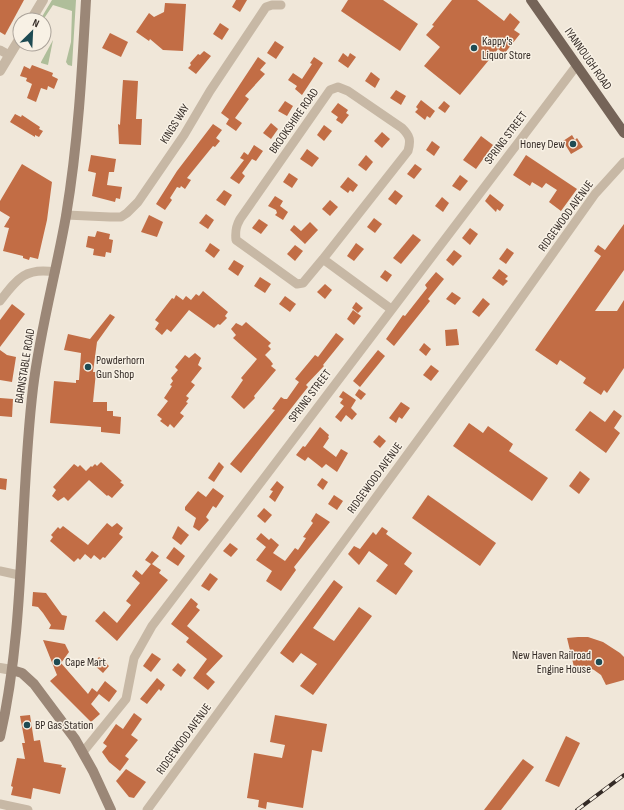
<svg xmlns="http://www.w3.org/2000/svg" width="624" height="810" viewBox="0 0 624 810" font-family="'Sofia Sans Condensed',sans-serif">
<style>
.green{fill:#afbe9a}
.building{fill:#c26d45}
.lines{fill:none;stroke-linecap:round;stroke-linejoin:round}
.minor{stroke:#c7b8a5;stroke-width:9}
.tertiary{stroke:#c7b8a5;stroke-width:10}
.secondary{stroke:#9b8777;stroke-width:10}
.primary{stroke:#756458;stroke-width:10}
.rail-casing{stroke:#342b26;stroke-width:4}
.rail{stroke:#f8f1e5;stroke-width:2.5;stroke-dasharray:8;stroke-linecap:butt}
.poi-dot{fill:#1e4b53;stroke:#f8f1e5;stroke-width:1.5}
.labels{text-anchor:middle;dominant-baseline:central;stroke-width:3;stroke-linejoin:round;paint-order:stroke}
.poi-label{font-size:12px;fill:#342b26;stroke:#f8f1e5;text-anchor:start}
.street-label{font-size:12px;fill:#342b26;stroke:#f8f1e5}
</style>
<rect width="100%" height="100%" fill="#f0e7d9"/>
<g class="green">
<polygon points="52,0 76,0 72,66 68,65 66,62 71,42 72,11 53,5 43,20 40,20"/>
<polygon points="53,40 48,65 41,63 41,62"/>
</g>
<g class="building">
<polygon points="0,0 24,0 5,35 0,32"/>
<polygon points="236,0 247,0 240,12 232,7"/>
<polygon points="348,0 383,0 418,24 400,51 341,11"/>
<polygon points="452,0 477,0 504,21 510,13 520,22 514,30 520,34 504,54 498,49 460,95 424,66 440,47 426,35 434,26 432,25"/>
<polygon points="165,3 186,4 183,51 163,50 150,39 149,41 136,32 149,13 154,17 164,12"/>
<polygon points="220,23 229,29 222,40 213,34"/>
<polygon points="110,33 128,42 121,57 102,48"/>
<polygon points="275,41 284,47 276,59 267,53"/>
<polygon points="204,51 211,56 196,74 188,68 191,65 190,63 198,54 200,55"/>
<polygon points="343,53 348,57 350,53 356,57 348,68 338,61"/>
<polygon points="258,57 266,63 260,70 265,74 245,96 249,99 235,118 242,123 236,131 226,124 229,119 221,113"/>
<polygon points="314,57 323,63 302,95 295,89 297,86 288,80 293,73 302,79 312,64 310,63"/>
<polygon points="32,65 53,73 52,76 58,79 54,89 48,86 47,90 41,88 36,102 27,98 32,84 26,81 27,78 20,76 24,66 30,69"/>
<polygon points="371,72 380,79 375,88 365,81"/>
<polygon points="123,80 138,81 136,119 142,119 141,145 119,144 118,124 120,125"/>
<polygon points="396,90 406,96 401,105 390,98"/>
<polygon points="421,100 435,111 430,118 427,116 425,120 415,112 418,109 416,107"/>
<polygon points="285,101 293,106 287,116 278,111"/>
<polygon points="444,101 450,106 445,113 438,108"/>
<polygon points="338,103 348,110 346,113 349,115 342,124 336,120 338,117 331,112"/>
<polygon points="15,114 21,117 22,115 40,127 39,129 43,131 39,137 35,135 35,137 10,122"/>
<polygon points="271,123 278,129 271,139 263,133"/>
<polygon points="213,124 222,130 216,138 220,141 215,147 213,146 187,178 191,180 185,189 181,186 180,188 177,187 170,198 172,200 165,210 156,204 177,171"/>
<polygon points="324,125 332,131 324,141 317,135"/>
<polygon points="382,132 390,139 382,148 374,141"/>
<polygon points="572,135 575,140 577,138 583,147 571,154 563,141"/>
<polygon points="481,136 493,145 476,169 463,160"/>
<polygon points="432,141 440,147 434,156 426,150"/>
<polygon points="254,145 263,151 256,161 252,159 242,173 245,176 239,184 230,178 244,160 240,158 244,152 248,155"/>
<polygon points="307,149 319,158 312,167 300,159"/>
<polygon points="91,155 116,159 114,172 109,172 107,185 122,187 120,199 116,198 115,202 92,196 96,173 88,171"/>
<polygon points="366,155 373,162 366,171 358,165"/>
<polygon points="526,155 577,189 561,211 549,202 557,190 546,183 542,188 532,182 530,186 513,175"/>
<polygon points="22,164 52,182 47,220 38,259 30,257 29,260 23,258 23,256 3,251 9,228 4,227 10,217 0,211 0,201"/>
<polygon points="415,164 422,169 414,179 407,174"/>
<polygon points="289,173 298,179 292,188 283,182"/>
<polygon points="460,175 468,181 460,191 452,186"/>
<polygon points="348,177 358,185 353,192 350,190 348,193 340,187"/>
<polygon points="224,190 232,195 225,206 216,200"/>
<polygon points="395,190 403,196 396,205 388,199"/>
<polygon points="490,194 504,205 500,211 497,209 496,212 485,201"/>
<polygon points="275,196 283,201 280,206 288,212 283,220 275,215 277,213 276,210 268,206"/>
<polygon points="442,197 449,203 443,212 435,206"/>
<polygon points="330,200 338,207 330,216 322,209"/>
<polygon points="206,214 214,220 208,229 199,223"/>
<polygon points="149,215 163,222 157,237 141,232"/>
<polygon points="374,218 382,224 375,233 367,227"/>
<polygon points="259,219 268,225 261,234 252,228"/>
<polygon points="310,222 318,230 305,244 290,230 294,225 301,231"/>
<polygon points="624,224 624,270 595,311 617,311 624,300 624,368 607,393 604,390 601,395 583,383 586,378 560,360 557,365 535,350 601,256 594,251 598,245 605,250"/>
<polygon points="470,228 478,234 470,245 462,238"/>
<polygon points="97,231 110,234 109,239 113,240 111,253 106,252 105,257 93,255 94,249 86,247 88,236 95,237"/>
<polygon points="413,234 421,240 401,264 393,258"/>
<polygon points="210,243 220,250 214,258 205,251"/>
<polygon points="356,243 364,249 354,261 347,256"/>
<polygon points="295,245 303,251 295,261 287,254"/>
<polygon points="507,248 514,253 506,264 499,259"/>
<polygon points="454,250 462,256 453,266 446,260"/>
<polygon points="234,260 244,266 238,276 228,269"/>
<polygon points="499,269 508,276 505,279 508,281 503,286 492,278"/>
<polygon points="385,270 392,275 387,282 380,277"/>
<polygon points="436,272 444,279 428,299 430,301 394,346 386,339 403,315 405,316 427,288 425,285"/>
<polygon points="260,277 271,284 265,293 254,286"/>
<polygon points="325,284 332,290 325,299 317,292"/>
<polygon points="203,291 228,312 225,316 227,318 220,325 218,324 214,328 189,310 171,332 167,329 162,335 155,329 159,323 155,320 172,298 174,299 176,295 183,300 186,296 191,300 196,294 199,296"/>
<polygon points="452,292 461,298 455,305 446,299"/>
<polygon points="285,296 296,304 290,312 279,304"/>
<polygon points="483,298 490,304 479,317 472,312"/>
<polygon points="356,302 363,308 358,313 352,308"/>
<polygon points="12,304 25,314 0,347 0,320"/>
<polygon points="353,310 361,316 354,325 347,319"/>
<polygon points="110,314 115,317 97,342 93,372 96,372 93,402 107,402 107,411 113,411 113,416 121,417 120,434 101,432 101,427 50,423 54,381 76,383 76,380 79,380 81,353 64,350 68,334 90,339"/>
<polygon points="246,322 271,343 268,346 271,349 265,355 270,360 273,364 271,366 276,370 254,396 255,398 244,409 231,397 243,380 241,378 257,359 233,338 236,335 231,329 236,323 242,326"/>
<polygon points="457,329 459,345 446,346 445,330"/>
<polygon points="336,333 344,339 323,365 324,366 306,385 308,387 300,397 241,473 230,464 275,410 272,409 281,397 284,399 287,399 299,382 295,379 315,355 318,357"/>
<polygon points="424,343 431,349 426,356 419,350"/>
<polygon points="0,350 7,355 16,357 12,382 0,380"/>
<polygon points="378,350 385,356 360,387 353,381"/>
<polygon points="195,353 201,358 198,365 202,368 191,382 195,385 186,396 189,398 186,402 188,403 180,413 184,416 174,428 170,424 168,427 160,421 162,419 157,415 168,401 164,398 172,386 170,385 173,381 171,378 178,370 175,367 185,355 189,358"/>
<polygon points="431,365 439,371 431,381 423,375"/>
<polygon points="359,389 366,394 361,400 355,395"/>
<polygon points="343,391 356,400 351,408 357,414 352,420 346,415 341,422 335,417 344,406 340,403 343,399 339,397"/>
<polygon points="0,398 13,399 12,417 0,416"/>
<polygon points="401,402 410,408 402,419 399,417 396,423 389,418"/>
<polygon points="614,410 622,416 614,428 620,433 606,453 575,430 590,411 605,422"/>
<polygon points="469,423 483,433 488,426 513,444 509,451 548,478 532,501 453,446"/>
<polygon points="320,427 329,435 328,437 329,438 323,447 336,457 341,449 348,453 337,472 326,464 322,468 308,457 305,461 296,455 303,446 305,447"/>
<polygon points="379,435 386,441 380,448 373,442"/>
<polygon points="101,462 122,481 120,482 124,485 112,498 108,495 107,496 89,480 68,501 64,497 58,501 52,496 56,490 53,487 74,464 78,467 80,465 86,471 91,466 92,467 95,464 97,466"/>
<polygon points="219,462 224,467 214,482 208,478"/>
<polygon points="580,471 590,479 579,494 569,486"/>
<polygon points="0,478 7,479 6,490 0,489"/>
<polygon points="322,478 328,482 323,490 317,485"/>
<polygon points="277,481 284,487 275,502 269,497 273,491 270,490"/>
<polygon points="213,488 224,496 216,508 213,506 206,517 209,520 199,531 193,527 196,518 185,510 185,507 198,491 206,497"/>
<polygon points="334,495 343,501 337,510 328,504"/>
<polygon points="428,495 496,543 480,566 412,518"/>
<polygon points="264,508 272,515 265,523 257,516"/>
<polygon points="316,513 330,522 294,567 296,570 281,591 266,581 272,571 256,560 266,547 256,539 261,533 269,540 271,538 279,545 273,553 285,561 295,548 298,550 306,538 303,537 313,523 311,521"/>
<polygon points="107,523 112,527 117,523 123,528 119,534 123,537 105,558 103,557 100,560 94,555 91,559 85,554 80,560 78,558 74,562 50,541 53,537 51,535 58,527 60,529 63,526 88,545"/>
<polygon points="178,526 189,535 181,545 172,538"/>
<polygon points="382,527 388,531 386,534 412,553 404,564 413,571 396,595 376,581 388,565 369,551 359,565 348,554 354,546 360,549 373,532 376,535"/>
<polygon points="230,543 238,549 231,557 223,551"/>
<polygon points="174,547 185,556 178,566 166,558"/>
<polygon points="152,551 159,556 152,564 161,570 159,573 168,580 117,641 95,621 104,611 117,623 131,605 126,601 140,583 132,576 136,570 142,575 151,564 145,560"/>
<polygon points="210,573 218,579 209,591 201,586"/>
<polygon points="334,580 343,587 313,628 334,641 359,607 372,616 313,695 300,686 317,664 301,653 293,663 280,653"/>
<polygon points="33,592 46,593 62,615 67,616 64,630 49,629 51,625 43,613 38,607 32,606"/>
<polygon points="191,598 198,604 196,607 200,610 187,626 223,656 206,674 215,682 208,690 193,678 207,659 186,642 189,638 171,624"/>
<polygon points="578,637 588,637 603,642 620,653 624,657 624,680 606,685 601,675 594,670 586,666 574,667 567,638"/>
<polygon points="43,640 65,644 69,652 61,663 88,694 92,688 97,692 105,681 117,691 109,702 99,694 91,704 100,714 91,722 50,681 57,675"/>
<polygon points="152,653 161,659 151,672 143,666"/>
<polygon points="99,657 109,666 103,673 93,664"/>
<polygon points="178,663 186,670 181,677 172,670"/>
<polygon points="157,678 165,685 161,691 159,689 147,704 140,699"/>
<polygon points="134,713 142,719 131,735 138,740 125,756 129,759 120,771 109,762 102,752 107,746 103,743 116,724 123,729"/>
<polygon points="30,715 34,741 40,740 44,762 62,765 61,767 66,768 60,794 33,788 31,799 11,795 13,787 11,786 17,758 25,759 22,743 25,743 20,716"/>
<polygon points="275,715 327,724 322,752 312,750 303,808 267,802 266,809 258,807 259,800 247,798 254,753 282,758 285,745 270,742"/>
<polygon points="566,736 580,743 559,787 545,781"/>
<polygon points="523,759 534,767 501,810 484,810"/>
<polygon points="126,769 146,782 134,798 129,797 116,781"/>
</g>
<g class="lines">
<g class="minor">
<polyline points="0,50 9,55"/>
<polyline points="66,215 110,217 121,217 127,213 138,202 184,135 210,91 266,7 272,5 281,5"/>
<path d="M323,259L303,283L297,284L236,240C235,231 236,226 240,219L330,90L338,87L348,91L402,128C410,136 411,140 408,151L323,259L391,309"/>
<path d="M0,301C17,279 25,267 55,272"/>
<polyline points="0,571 19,575"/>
<polyline points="83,752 126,699 134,658 152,626 577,65"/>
<polyline points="0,804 28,810"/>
<polyline points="147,810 492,339 595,194 624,162"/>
</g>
<g class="tertiary">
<polyline points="31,20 43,0"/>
<polyline points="0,71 20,38"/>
<polyline points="0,668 12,670"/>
</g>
<g class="secondary">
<polyline points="12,670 22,673 34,684 75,739 93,771 111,810"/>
<path d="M0,737C26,623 19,504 33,388C40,330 56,273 66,216C78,144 82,72 86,0"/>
</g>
<polyline class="primary" points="531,0 624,133"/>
<g class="rail-casing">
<polyline id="rail" points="577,810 624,775"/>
</g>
<use href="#rail" class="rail"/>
</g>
<g class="poi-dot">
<circle cx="474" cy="48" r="4"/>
<circle cx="573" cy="144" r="4"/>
<circle cx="88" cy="367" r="4"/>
<circle cx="57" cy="662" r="4"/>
<circle cx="599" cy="662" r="4"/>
<circle cx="27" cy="725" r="4"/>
</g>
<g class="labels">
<g class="poi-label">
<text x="482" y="41">Kappy's<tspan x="482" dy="14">Liquor Store</tspan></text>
<text x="565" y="144" text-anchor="end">Honey Dew</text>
<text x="96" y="360">Powderhorn<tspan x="96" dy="14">Gun Shop</tspan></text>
<text x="591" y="655" text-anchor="end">New Haven Railroad<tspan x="591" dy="14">Engine House</tspan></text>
<text x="65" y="662">Cape Mart</text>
<text x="35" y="725">BP Gas Station</text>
</g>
<g class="street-label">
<text transform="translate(588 59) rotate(55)">IYANNOUGH ROAD</text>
<text transform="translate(294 121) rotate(-55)">BROOKSHIRE ROAD</text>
<text transform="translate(175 124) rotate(-58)">KINGS WAY</text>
<text transform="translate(506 138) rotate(-53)">SPRING STREET</text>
<text transform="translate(566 216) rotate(-54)">RIDGEWOOD AVENUE</text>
<text transform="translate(25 366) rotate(-81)">BARNSTABLE ROAD</text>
<text transform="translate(310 396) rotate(-53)">SPRING STREET</text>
<text transform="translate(375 478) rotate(-54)">RIDGEWOOD AVENUE</text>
<text transform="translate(184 739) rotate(-54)">RIDGEWOOD AVENUE</text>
</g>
</g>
<g transform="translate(32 32) rotate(24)"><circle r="19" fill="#f8f1e5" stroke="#aaa299"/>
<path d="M0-3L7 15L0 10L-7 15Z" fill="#1e4b53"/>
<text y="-6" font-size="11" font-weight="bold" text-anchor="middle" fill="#342b26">N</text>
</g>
</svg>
